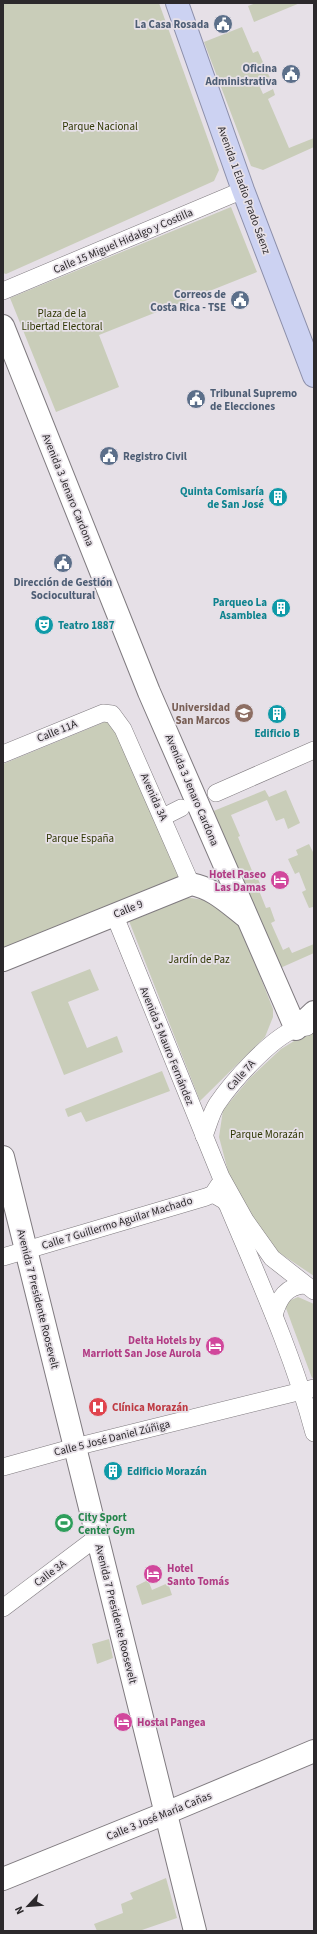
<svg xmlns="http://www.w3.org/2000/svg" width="317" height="1934" viewBox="0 0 317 1934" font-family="'Source Sans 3',sans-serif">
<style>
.green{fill:#c9cdb9}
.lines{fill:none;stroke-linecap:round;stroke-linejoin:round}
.minor-casing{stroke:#7f7a7f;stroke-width:18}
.tertiary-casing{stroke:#7f7a7f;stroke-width:24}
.trunk-casing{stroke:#8c8faa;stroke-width:24}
.minor{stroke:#fff;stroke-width:17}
.tertiary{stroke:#fff;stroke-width:22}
.trunk{stroke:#ccd2f2;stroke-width:22}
.labels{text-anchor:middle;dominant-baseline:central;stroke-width:3.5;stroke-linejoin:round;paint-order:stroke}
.service-label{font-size:11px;font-weight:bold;fill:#4e5e75;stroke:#e6e0e7;text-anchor:end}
.park-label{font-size:11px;fill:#313805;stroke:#e6e0e7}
.street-label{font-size:11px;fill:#2c292c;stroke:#e6e0e7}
.culture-label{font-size:11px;font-weight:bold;fill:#0d838f;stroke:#e6e0e7;text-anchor:end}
.education-label{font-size:11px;font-weight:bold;fill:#785e54;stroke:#e6e0e7;text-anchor:end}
.hotel-label{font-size:11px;font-weight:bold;fill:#b23c85;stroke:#e6e0e7;text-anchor:end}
.health-label{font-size:11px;font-weight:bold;fill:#be3a42;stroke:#e6e0e7;text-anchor:start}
.leisure-label{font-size:11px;font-weight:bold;fill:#27864d;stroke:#e6e0e7;text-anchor:start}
</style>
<rect width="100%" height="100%" fill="#e6e0e7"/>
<g class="green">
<polygon points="3,3 159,3 219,170 214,181 6,274 3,273"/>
<polygon points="256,3 300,3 254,22 248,6"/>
<polygon points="242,27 253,53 258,51 270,78 258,83 263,94 273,89 275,95 268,99 289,148 314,138 314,147 263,170 251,166 204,42"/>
<polygon points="231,207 257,272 99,335 119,387 56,412 10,298"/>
<polygon points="112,719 184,881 3,952 3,764"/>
<polygon points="265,790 269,797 286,790 300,823 288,829 284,818 276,821 267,800 231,815 240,836 238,837 253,873 255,872 261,886 258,888 266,908 270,907 275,921 271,923 283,950 289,947 292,953 314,944 314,953 278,969 211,812"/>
<polygon points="309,844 314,854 314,910 313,907 309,908 302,892 306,890 299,872 295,874 288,859 298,855 296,850"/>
<polygon points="184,897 204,900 220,909 240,925 273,1009 273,1017 265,1037 200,1101 129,921"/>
<polygon points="90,969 99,990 68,1002 87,1048 117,1036 123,1052 64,1075 31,992"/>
<polygon points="314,1031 314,1276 278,1252 255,1222 229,1175 219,1137 223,1110 250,1078 281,1049 304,1035"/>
<polygon points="162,1071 170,1091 86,1122 81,1112 68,1117 65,1109"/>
<polygon points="298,1297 314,1304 314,1377 312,1378 284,1303"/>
<polygon points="148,1580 152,1590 168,1583 172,1595 142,1605 136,1586"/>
<polygon points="109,1639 113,1658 97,1664 92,1644"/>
<polygon points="166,1878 177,1918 139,1931 97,1931 94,1924 123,1913 121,1904 133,1899 130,1893"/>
</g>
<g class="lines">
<g class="minor-casing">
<g id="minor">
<polyline points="3,291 243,190"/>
<polyline points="3,754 103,713 112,714 123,729 191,884"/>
<polyline points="216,793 314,750"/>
<polyline points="163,817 181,808"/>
<polyline points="114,914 221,1177 245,1220 272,1258 314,1291"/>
<path d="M204,1136C208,1126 211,1113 217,1104C232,1082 270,1039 295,1029C298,1028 303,1028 307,1027"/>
<path d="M213,1194L225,1201L228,1206C259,1280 293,1354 314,1433"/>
<polyline points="3,1257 206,1197 213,1194 219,1185"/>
<path d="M274,1315C279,1298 286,1286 305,1285"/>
<polyline points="3,1467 75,1447 314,1388"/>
<polyline points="3,1608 96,1538"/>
</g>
</g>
<g class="tertiary-casing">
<g id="tertiary">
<polyline points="3,326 149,692 296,1029 314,1012"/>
<path d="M3,960L191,884C213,888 228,903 245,916"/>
<polyline points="3,1157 195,1931"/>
<polyline points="3,1879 166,1813 314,1751"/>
</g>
</g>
<g class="trunk-casing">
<polyline id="trunk" points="177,3 243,190 314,376"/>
</g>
<use href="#minor" class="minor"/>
<use href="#tertiary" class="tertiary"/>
<use href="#trunk" class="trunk"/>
</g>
<defs>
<g id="civic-disc" transform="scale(1)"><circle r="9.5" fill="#5c6f8a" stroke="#e6e0e7"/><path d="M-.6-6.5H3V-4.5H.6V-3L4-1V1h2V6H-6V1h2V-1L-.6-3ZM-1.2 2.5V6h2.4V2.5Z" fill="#fff"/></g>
<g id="building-disc" transform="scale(1)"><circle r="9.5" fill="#0f9aa8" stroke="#e6e0e7"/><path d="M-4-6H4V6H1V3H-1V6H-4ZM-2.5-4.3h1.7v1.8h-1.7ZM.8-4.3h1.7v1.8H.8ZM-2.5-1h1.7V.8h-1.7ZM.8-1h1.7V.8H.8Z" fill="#fff"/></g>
<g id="theatre-disc" transform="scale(1)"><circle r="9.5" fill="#0f9aa8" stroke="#e6e0e7"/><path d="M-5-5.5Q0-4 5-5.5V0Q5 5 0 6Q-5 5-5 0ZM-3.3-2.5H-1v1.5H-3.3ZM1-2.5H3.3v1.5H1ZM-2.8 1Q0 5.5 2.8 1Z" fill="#fff"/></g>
<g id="university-disc" transform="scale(1)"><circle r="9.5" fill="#8d6e63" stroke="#e6e0e7"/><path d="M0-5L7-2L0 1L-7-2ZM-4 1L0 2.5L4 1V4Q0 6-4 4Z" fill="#fff"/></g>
<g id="hotel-disc" transform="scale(1)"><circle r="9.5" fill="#d1479c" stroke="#e6e0e7"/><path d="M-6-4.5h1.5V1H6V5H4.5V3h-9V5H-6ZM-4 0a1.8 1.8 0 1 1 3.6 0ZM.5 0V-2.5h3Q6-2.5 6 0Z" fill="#fff"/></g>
<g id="hospital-disc" transform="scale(1)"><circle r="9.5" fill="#e0444e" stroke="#e6e0e7"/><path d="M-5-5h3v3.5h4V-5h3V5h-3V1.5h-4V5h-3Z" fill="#fff"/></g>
<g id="stadium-disc" transform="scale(1)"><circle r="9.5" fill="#2e9e5b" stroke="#e6e0e7"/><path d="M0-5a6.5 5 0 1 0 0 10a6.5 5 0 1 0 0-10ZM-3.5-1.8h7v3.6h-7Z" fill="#fff"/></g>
</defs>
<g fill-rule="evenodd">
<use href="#civic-disc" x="223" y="24"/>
<use href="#civic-disc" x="291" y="74"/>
<use href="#civic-disc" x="240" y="300"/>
<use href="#civic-disc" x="196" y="399"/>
<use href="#civic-disc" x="109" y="456"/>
<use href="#building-disc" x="278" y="497"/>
<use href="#civic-disc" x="63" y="563"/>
<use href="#building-disc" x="281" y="608"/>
<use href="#theatre-disc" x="44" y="625"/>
<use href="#university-disc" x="244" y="713"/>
<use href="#building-disc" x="277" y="714"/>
<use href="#hotel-disc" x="280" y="880"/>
<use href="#hotel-disc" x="215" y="1346"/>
<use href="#hospital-disc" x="98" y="1407"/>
<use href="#building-disc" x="113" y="1471"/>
<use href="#stadium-disc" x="64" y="1523"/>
<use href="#hotel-disc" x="153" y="1574"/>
<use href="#hotel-disc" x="123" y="1722"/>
</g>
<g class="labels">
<g class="service-label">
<text x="209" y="24">La Casa Rosada</text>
<text x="277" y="68">Oficina<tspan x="277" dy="13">Administrativa</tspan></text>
<text x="226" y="294">Correos de<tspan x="226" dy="13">Costa Rica - TSE</tspan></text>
<text x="210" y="393" text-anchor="start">Tribunal Supremo<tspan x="210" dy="13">de Elecciones</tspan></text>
<text x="123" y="456" text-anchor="start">Registro Civil</text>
<text x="63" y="582" text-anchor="middle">Dirección de Gestión<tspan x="63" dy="13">Sociocultural</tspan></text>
</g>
<g class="park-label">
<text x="100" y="126">Parque Nacional</text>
<text x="62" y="313">Plaza de la<tspan x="62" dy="13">Libertad Electoral</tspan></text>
<text x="80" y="838">Parque España</text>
<text x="199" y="959">Jardín de Paz</text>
<text x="267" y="1134">Parque Morazán</text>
</g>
<g class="street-label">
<text transform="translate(244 190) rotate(70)">Avenida 1 Eladio Prado Sáenz</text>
<text transform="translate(123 241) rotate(-23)">Calle 15 Miguel Hidalgo y Costilla</text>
<text transform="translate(68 490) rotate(68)">Avenida 3 Jenaro Cardona</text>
<text transform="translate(57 731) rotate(-22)">Calle 11A</text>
<text transform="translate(192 790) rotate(67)">Avenida 3 Jenaro Cardona</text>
<text transform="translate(154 797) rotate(66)">Avenida 3A</text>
<text transform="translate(128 909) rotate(-22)">Calle 9</text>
<text transform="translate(167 1046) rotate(68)">Avenida 5 Mauro Fernández</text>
<text transform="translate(241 1075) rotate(-48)">Calle 7A</text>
<text transform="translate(117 1223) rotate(-17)">Calle 7 Guillermo Aguilar Machado</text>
<text transform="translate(38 1299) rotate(76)">Avenida 7 Presidente Roosevelt</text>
<text transform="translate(112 1438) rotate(-14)">Calle 5 José Daniel Zúñiga</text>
<text transform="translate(50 1573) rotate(-37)">Calle 3A</text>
<text transform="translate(116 1614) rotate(76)">Avenida 7 Presidente Roosevelt</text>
<text transform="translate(159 1816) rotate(-22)">Calle 3 José María Cañas</text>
</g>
<g class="culture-label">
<text x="264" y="491">Quinta Comisaría<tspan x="264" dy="13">de San José</tspan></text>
<text x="267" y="602">Parqueo La<tspan x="267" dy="13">Asamblea</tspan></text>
<text x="58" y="625" text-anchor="start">Teatro 1887</text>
<text x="277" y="733" text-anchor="middle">Edificio B</text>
<text x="127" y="1471" text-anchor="start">Edificio Morazán</text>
</g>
<g class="education-label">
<text x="230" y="707">Universidad<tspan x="230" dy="13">San Marcos</tspan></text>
</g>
<g class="hotel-label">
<text x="266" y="874">Hotel Paseo<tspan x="266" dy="13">Las Damas</tspan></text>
<text x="201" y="1340">Delta Hotels by<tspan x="201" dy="13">Marriott San Jose Aurola</tspan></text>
<text x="167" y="1568" text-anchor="start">Hotel<tspan x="167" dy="13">Santo Tomás</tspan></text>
<text x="137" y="1722" text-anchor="start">Hostal Pangea</text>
</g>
<g class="health-label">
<text x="112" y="1407">Clínica Morazán</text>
</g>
<g class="leisure-label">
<text x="78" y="1517">City Sport<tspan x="78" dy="13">Center Gym</tspan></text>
</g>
</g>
<rect width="317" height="1934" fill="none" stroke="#2c292c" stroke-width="8"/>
<g transform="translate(28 1906) rotate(244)" stroke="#e6e0e7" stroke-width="3" paint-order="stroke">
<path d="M0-3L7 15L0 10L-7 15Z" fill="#2c292c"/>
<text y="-6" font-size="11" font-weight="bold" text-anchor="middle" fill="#2c292c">N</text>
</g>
</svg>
